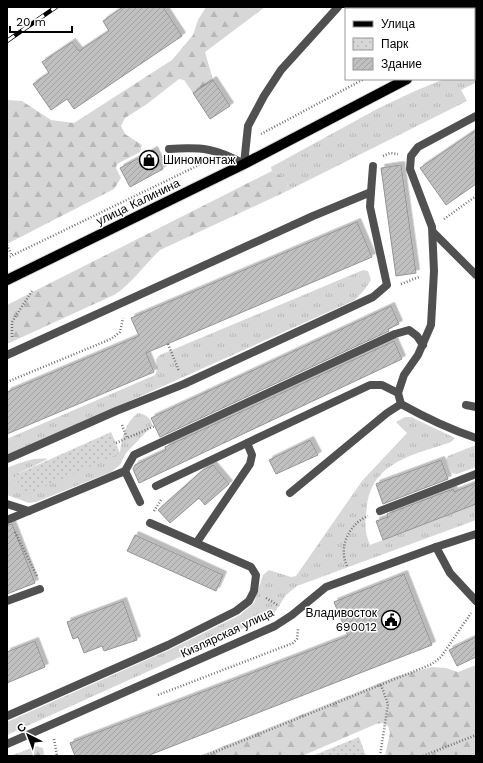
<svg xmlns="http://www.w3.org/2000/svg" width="483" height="763" viewBox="0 0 483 763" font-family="'Work Sans',sans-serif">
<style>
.grass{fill:url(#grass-tufts)}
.forest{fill:url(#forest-firs)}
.park{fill:url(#park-dots)}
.building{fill:url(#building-hatch);stroke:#949494;filter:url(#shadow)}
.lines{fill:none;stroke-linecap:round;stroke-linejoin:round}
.primary-casing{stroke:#dbdbdb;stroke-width:12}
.path{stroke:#727272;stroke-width:2.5;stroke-dasharray:1 2;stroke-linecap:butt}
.lane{stroke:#505050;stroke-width:8}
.street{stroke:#505050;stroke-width:8}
.primary{stroke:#000;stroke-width:10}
.rail-casing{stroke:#000;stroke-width:4.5}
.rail{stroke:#fff;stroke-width:3;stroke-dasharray:9;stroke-linecap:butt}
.labels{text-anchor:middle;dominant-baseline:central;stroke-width:3;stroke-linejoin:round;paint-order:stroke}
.poi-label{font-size:12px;fill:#000;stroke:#fff;text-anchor:start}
.street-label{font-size:12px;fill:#000;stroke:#fff}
</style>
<defs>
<pattern id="grass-tufts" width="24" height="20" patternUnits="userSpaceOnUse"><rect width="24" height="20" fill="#d7d7d7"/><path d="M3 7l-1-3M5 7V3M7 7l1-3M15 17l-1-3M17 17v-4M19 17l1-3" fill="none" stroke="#b7b7b7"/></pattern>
<pattern id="forest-firs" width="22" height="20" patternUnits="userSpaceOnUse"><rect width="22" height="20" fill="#d7d7d7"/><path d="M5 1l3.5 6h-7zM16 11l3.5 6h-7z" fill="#b7b7b7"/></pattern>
<pattern id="park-dots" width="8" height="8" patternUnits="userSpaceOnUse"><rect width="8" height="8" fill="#d7d7d7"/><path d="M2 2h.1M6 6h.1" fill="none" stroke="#b7b7b7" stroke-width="1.8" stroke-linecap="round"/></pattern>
<pattern id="building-hatch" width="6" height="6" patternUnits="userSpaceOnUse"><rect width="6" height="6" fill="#c0c0c0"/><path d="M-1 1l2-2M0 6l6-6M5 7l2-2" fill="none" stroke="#a3a3a3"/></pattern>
<filter id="shadow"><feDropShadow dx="3.5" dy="-3.5" stdDeviation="0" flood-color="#0004"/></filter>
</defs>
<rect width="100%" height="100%" fill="#fff"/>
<g class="grass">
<path d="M474,67H476V84L475,83L461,90L467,101L285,192L288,185C283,177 281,174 272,171L271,167L284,160L377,109L415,91L444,79H474Z"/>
<polygon points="363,270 368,271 371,280 365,289 355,300 7,456 7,439 155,375 157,370 156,359 160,355"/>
<path d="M138,413C145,414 152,418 152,426L126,453L120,465L111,472L36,502L29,503L7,495V468C20,463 34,457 48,459L15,475L120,453C121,439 126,421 138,413Z"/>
<path d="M405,417H411L455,438L451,442C414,455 373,461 367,506C365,521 364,531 370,545L476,504V520L297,586L286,595L273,615L7,735V722L169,650L240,615L254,603L263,575L269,570L291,577L296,576L362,481L407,433L396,422Z"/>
<polygon points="476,445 476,467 457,474 452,473 446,460 448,456"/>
</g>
<g class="forest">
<polygon points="206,7 265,7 205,52 213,80 193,93 184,80 179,79 147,104 125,118 121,126 125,134 142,145 140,152 117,164 116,168 121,178 114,189 7,244 7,100 22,101 51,120 74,123 172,60 193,35 198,20"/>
<polygon points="430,7 476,7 476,28 474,29 474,9 429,9"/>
<path d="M272,171C281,174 283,177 288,185L285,192L160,250C144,265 132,284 114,295L7,344V305Z"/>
<polygon points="476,665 476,756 385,756 390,733 388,726 382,723 376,724 302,756 199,756 397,676 432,667 446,668 458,672"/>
<polygon points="36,746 43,748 44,756 11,756"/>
</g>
<g class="park">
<polygon points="111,432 120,453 24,496 15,475"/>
<polygon points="359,737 366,756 312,756"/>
</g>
<g class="building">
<polygon points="123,7 163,7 182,36 74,109 67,99 51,110 33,84 49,73 42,62 72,42 79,51 109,31 103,21"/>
<polygon points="213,80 230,106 210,119 193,93"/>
<polygon points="476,130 476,184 446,205 420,168"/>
<polygon points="154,150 163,169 130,187 120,168"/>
<polygon points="401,165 416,273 396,276 381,168"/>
<polygon points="357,222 372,257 146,353 154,372 7,434 7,392 139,336 131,318"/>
<polygon points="391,306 399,324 388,329 389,331 160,437 151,418"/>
<polygon points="394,341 402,359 139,483 133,469 135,465 166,450 165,447"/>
<polygon points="310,440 318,455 276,474 269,460"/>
<polygon points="441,460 448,479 383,504 376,484"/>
<polygon points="213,465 229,484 205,505 199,498 170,523 158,510 203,470"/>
<polygon points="476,483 476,504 383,540 376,521 388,517 387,514 453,489 454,492"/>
<polygon points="12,524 35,583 7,594 7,525"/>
<polygon points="135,535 223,575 216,591 127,551"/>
<polygon points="404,574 432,645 147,756 75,756 70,743 348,636 334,602"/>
<polygon points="123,601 137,640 104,651 102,646 84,653 78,637 73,639 67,622"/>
<polygon points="476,637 476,657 457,666 449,650"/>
<polygon points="35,641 45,667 7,683 7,652"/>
</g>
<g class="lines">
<g class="primary-casing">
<g id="primary">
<polyline points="474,51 476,51"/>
<polyline points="7,280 244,164 407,79"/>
</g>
</g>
<g class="path">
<polyline points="474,30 476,29"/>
<polyline points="261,134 364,79"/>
<polyline points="383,156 390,153 398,154"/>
<polyline points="444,219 476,196"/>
<polyline points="7,245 12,256"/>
<polyline points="7,258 201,164"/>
<polyline points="401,284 419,277"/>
<polyline points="12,337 12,322 32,291"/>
<polyline points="168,344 179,371"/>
<polyline points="7,382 111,339 120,332 123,318"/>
<polyline points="122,425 127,438 155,426"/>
<polyline points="116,443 127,438"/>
<polyline points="154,511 161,500"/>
<polyline points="15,532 37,576"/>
<path d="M347,566C338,547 349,524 368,516"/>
<polyline points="266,598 279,606"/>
<polyline points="158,695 293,643 297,639 298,629"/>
<polyline points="54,739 57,756"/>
<polyline points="205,756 432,664 441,657 471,613"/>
<polyline points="380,756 388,704 381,685"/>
<polyline points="423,756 476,735"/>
</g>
<g class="lane">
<polyline points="408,7 408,9"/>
<polyline points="420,9 420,7"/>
<path d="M476,116L418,147L411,156L410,169L432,227L434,271L431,325L418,355L404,375L398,393L401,404C426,418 449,429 476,438"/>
<path d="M169,149C202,147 215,148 244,164L248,126L264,96L281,70L338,7"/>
<polyline points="371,192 373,166"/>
<polyline points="433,232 476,275"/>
<polyline points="7,355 313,216 371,192 370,207 387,285 373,297 184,384 116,411 7,459"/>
<polyline points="466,405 476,407"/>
<polyline points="125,471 140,502"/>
<polyline points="156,486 247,443"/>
<polyline points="290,493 387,413 401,404"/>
<polyline points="7,504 29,511"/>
<polyline points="380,511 476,474"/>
<polyline points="7,520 125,471 134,455 395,334 409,330 417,336 423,345"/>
<polyline points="197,542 250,464 252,455 247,443 370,385 382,385 398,393"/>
<polyline points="436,547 450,573 476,601"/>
<polyline points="7,601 40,589"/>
<polyline points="7,716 168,645 236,611 249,601 254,591 256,575 251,567 150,523"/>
</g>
<polyline class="street" points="7,744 275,626 292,615 326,587 436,547 476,534"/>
<use href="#primary" class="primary"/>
<g class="rail-casing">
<polyline id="rail" points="7,41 56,7"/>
</g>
<use href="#rail" class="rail"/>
</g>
<defs>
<g id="shop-ring" transform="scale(1)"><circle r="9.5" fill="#fff" stroke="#000" stroke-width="1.5"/><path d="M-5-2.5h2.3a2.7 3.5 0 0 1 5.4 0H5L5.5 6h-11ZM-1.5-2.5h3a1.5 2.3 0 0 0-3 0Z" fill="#000"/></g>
<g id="civic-ring" transform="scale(1)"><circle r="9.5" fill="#fff" stroke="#000" stroke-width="1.5"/><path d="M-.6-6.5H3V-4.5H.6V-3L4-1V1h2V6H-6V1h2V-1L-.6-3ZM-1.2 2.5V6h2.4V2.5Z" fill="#000"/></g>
</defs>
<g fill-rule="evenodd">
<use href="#shop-ring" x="149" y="160"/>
<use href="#civic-ring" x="391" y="620"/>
</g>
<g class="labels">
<g class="poi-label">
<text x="163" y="160">Шиномонтаж</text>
<text x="377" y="613" text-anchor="end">Владивосток<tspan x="377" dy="14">690012</tspan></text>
</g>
<g class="street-label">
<text transform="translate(138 202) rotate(-26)">улица Калинина</text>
<text transform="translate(227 633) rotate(-25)">Кизлярская улица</text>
</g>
</g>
<rect width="483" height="763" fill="none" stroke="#000000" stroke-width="16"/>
<rect x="345" y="8" width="130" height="72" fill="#ffffff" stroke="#999999"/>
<rect x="353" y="21" width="20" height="6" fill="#000000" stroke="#999999"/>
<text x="381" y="28" font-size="12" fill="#000000">Улица</text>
<rect x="353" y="38" width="20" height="12" fill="url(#park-dots)" stroke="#999999"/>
<text x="381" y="48" font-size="12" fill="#000000">Парк</text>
<rect x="353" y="58" width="20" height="12" fill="url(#building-hatch)" stroke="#999999"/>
<text x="381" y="68" font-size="12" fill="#000000">Здание</text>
<g transform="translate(28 735) rotate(318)" stroke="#ffffff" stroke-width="3" paint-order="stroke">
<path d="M0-3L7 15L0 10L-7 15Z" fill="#000000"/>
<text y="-6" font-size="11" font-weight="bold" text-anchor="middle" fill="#000000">С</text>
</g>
<path d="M10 26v6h62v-6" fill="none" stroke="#000000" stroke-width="2"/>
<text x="16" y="26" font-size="12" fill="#000000" stroke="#ffffff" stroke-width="3" paint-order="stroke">20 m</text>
</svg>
